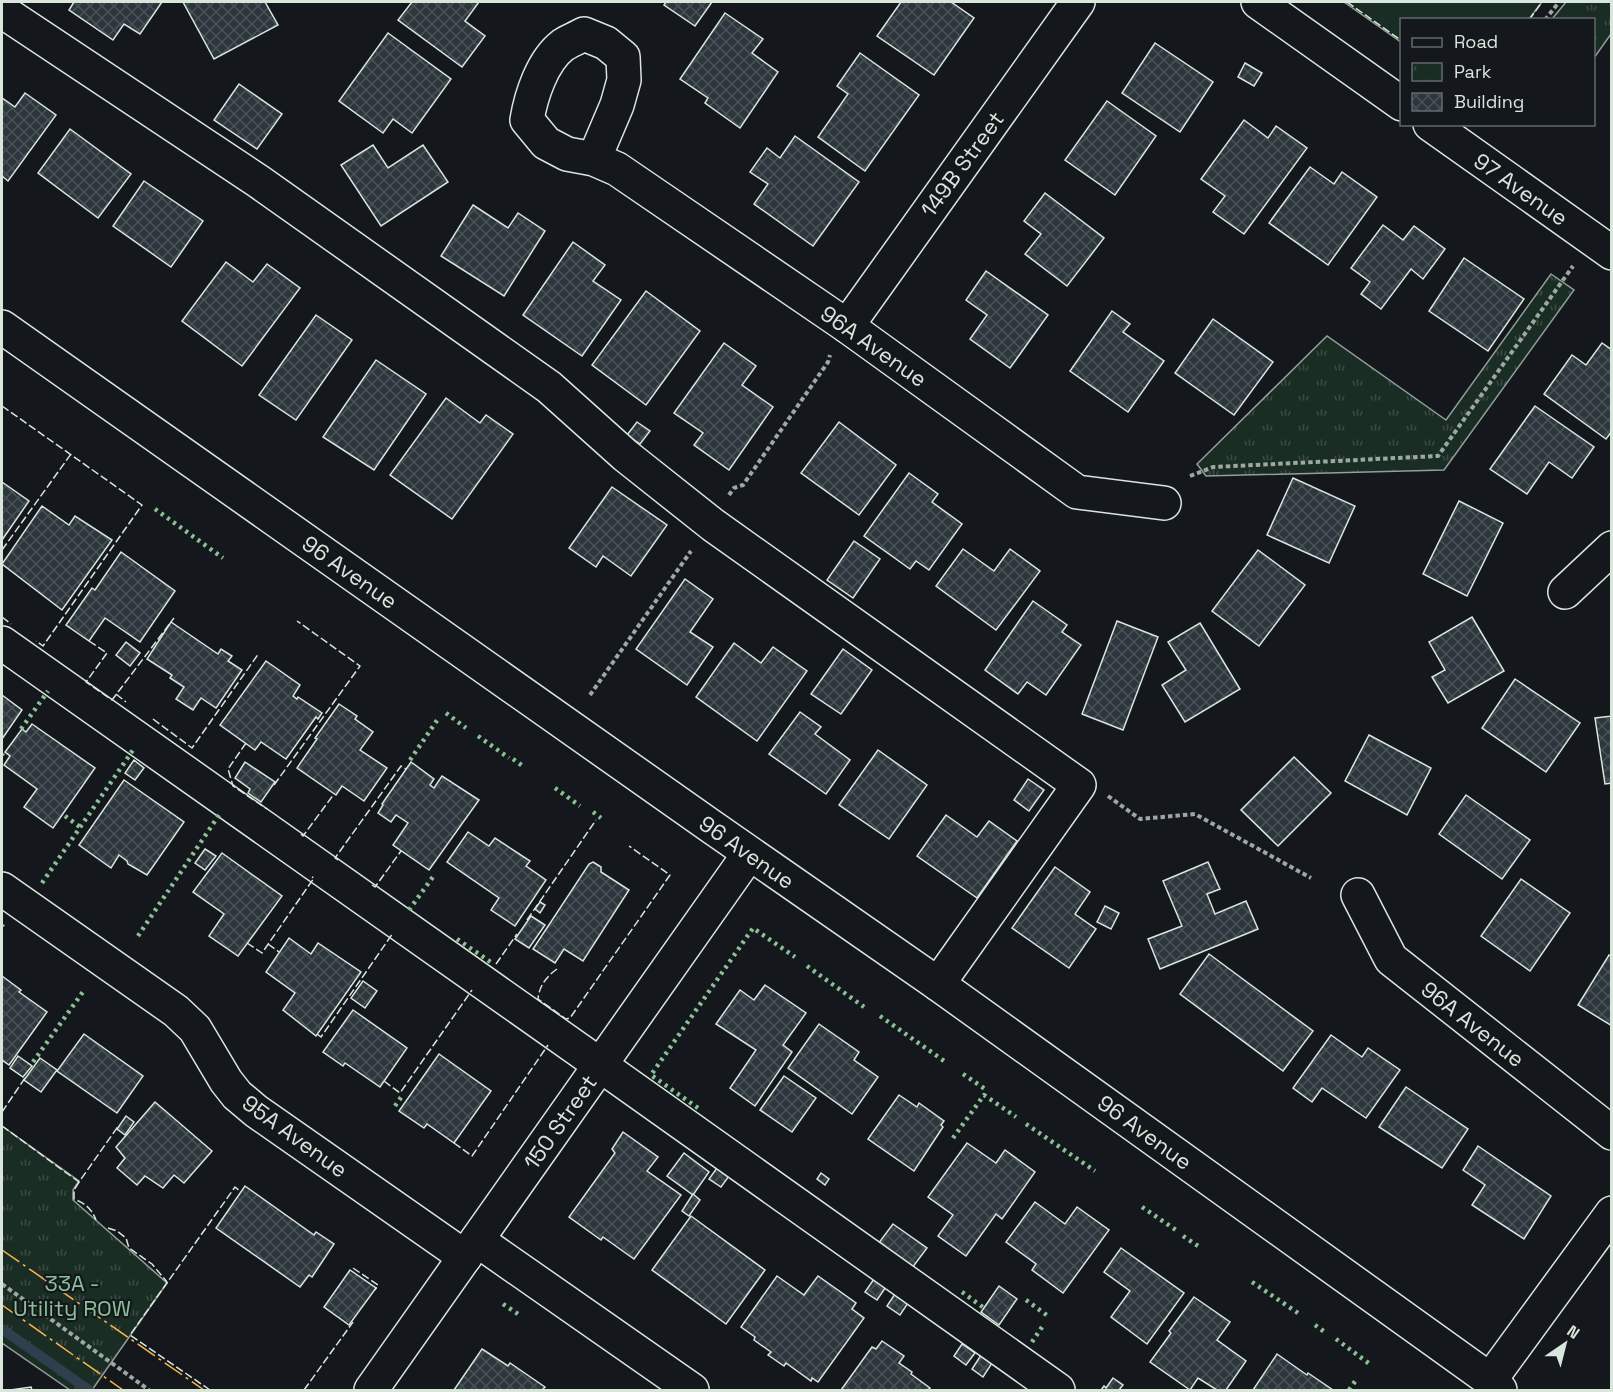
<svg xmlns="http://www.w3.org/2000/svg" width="1613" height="1392" viewBox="0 0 1613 1392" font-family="'Space Grotesk',sans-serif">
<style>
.park{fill:url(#park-tufts);stroke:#939e99;stroke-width:1.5}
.pitch{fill:#1a2d24;stroke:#939e99;stroke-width:1.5}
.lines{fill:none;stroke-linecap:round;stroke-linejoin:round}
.stream{stroke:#2f3f4d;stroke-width:10}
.building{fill:url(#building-cross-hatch);stroke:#d8e6dc;stroke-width:1.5}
.minor-casing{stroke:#d8e6dc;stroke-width:36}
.major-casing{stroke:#d8e6dc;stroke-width:36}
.path{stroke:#9da8a2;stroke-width:4;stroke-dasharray:4.5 3;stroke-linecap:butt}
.minor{stroke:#14181c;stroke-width:33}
.major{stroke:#14181c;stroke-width:33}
.hedge{stroke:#8ac095;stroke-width:4.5;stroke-dasharray:3 4.5;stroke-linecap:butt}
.fence{stroke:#d8e6dc;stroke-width:1.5;stroke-dasharray:8 3;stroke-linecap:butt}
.power{stroke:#ffb74d;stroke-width:1.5;stroke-dasharray:21 4.5 3 4.5;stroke-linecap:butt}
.labels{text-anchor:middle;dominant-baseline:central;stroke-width:4.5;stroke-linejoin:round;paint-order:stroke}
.street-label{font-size:22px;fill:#d8e6dc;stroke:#14181c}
.park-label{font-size:22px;fill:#8ac095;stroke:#14181c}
</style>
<defs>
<pattern id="park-tufts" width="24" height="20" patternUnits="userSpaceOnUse" patternTransform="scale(1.5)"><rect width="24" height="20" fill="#1a2d24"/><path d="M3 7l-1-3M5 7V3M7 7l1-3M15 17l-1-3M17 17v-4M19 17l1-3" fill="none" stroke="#3b4b43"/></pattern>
<pattern id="building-cross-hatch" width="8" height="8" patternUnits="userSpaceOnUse" patternTransform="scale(1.5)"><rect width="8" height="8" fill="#2c363c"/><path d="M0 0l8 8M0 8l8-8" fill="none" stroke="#4a5358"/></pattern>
</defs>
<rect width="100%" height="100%" fill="#14181c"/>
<g class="park">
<polygon points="1566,2 1611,2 1611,34 1594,58 1594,20 1552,19"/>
<polygon points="1551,274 1574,290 1444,470 1206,476 1197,464 1327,336 1446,420"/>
<polygon points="2,1126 79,1181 73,1190 73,1200 167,1283 92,1390 70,1390 2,1343"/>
</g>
<polygon class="pitch" points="1344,2 1542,2 1529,19 1402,20 1401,42"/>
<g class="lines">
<polyline class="stream" points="2,1329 89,1390"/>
</g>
<g class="building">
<polygon points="74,2 162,2 140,34 124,24 113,40 69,10"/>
<polygon points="183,2 265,2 278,25 214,59"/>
<polygon points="412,2 479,2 465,21 485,36 462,67 398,20"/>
<polygon points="666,2 712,2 695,26 664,5"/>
<polygon points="901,2 951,2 974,18 934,75 877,36"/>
<polygon points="725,13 763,39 752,53 778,72 740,128 705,103 708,98 680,79"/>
<polygon points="388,33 451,79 412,133 393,119 383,133 339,101"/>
<polygon points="1155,43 1213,82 1180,132 1122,93"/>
<polygon points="860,53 919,95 865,171 818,137 848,94 837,86"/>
<polygon points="1245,63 1262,73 1254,86 1238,77"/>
<polygon points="239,84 282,114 257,149 214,120"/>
<polygon points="25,93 56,115 8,181 2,176 2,98 15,107"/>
<polygon points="1107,101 1156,136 1115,195 1065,160"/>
<polygon points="1244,120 1268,138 1276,126 1307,148 1244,234 1213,212 1225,196 1201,179"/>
<polygon points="70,129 131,174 98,218 38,173"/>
<polygon points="795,136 859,182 813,246 754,204 768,184 750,172 767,148 780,158"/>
<polygon points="373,145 388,168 423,145 448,182 381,226 341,165"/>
<polygon points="1310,167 1334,184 1342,172 1377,197 1328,265 1269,223"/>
<polygon points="144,181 203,221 171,267 113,226"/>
<polygon points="1045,193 1104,238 1067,286 1025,254 1041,234 1024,221"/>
<polygon points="473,205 508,228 518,213 545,231 504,296 441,256"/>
<polygon points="1383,225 1403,240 1414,226 1445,249 1423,279 1411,269 1381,309 1361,294 1370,282 1351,268"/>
<polygon points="573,242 605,265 593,281 621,300 582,356 523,315"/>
<polygon points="1464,258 1524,299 1488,351 1429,311"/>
<polygon points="226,262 253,282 267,264 300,288 242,366 182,321"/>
<polygon points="986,271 1048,315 1010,368 970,339 987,315 966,300"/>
<polygon points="646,291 700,331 646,405 592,365"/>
<polygon points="1112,311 1130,324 1123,332 1164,361 1128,412 1070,371"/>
<polygon points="316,315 352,340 296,420 259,395"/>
<polygon points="1213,319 1273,362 1234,415 1175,373"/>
<polygon points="724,343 756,366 742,385 773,407 729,470 694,445 703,433 674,413"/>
<polygon points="1602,343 1612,350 1612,431 1606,439 1544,394 1572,355 1586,365"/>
<polygon points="376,360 426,394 374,470 323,437"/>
<polygon points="446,398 480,423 486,415 513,434 452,519 390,475"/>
<polygon points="1535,406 1594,447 1572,478 1549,462 1527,494 1490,469"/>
<polygon points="637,422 650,431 640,444 627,435"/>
<polygon points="839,422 896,465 859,515 801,473"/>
<polygon points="909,473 938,494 932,502 962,524 929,570 916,561 910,569 864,536"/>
<polygon points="1293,478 1355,506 1329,563 1267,535"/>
<polygon points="2,482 29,501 2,540"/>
<polygon points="612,487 667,525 631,576 603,556 596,567 569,548"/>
<polygon points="1459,501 1503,523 1467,596 1423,574"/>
<polygon points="42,506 69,525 75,516 112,540 62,610 2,564"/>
<polygon points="854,541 880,559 853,598 827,580"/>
<polygon points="963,549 994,571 1010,549 1040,571 996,630 936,586"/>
<polygon points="1258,550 1305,585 1259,646 1212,611"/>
<polygon points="121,552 175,591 140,642 105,618 89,641 66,625 92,588 95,590"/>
<polygon points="685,579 713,599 690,632 713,647 687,685 636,649"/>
<polygon points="1033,601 1067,625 1062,632 1081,645 1046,695 1027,682 1018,694 985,670"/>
<polygon points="1472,617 1504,671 1448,703 1432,677 1445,670 1429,642"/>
<polygon points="1117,621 1158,637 1123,730 1082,714"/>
<polygon points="171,622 218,654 221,649 232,656 228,661 242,670 216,708 201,698 193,710 176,699 184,687 170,678 172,675 147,659"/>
<polygon points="1200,623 1240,689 1185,722 1162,685 1186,670 1168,642"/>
<polygon points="126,642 140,653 130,666 116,655"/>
<polygon points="734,643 761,663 773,647 807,671 757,741 696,697"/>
<polygon points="843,649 872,670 841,714 811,694"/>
<polygon points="266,661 300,685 293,696 297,699 298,697 322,713 318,719 316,717 286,759 261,742 255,750 220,725"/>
<polygon points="1515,679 1580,723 1546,772 1482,728"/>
<polygon points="2,695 22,710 2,739"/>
<polygon points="339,704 357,716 355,719 373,732 360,750 387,768 364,801 342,786 336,795 297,768 317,739 315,738"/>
<polygon points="800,712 821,727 815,734 850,760 826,794 769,754"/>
<polygon points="1612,716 1612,783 1605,784 1595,718"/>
<polygon points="32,724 95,768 53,828 24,807 37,789 4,765 10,756 5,752 22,729 26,732"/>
<polygon points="1369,735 1431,768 1407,815 1345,781"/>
<polygon points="878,750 927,785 889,839 839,805"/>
<polygon points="1294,757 1331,793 1278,846 1241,810"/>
<polygon points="134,760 144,768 135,780 125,773"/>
<polygon points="245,762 275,782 261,802 248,793 250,789 235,778"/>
<polygon points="411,762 434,779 430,785 434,788 442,776 479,800 429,870 393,845 408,823 396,815 391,822 378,813 383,805 382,804"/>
<polygon points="1028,779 1044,790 1029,811 1014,800"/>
<polygon points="124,780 184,822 147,875 128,864 127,861 119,855 111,868 79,845"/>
<polygon points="1466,795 1530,840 1502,879 1439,834"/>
<polygon points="946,815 977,837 989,821 1017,841 977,898 917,856"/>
<polygon points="468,832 489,846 495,838 530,861 526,866 546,880 515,926 491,910 499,898 447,862"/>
<polygon points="205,849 216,856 205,870 195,863"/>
<polygon points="222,853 282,896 238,956 209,936 224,914 193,892"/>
<polygon points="593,862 601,867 601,872 629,890 583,961 564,949 555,963 533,949 589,864"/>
<polygon points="1208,862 1220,889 1207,894 1215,914 1246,901 1258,929 1160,969 1148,939 1182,926 1163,881"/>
<polygon points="1055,867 1090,892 1075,914 1096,929 1069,968 1012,928"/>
<polygon points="1521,879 1570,913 1530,971 1481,936"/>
<polygon points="540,902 545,905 540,913 535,909"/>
<polygon points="1105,906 1119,913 1111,929 1097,922"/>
<polygon points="531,916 545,925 529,948 515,939"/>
<polygon points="289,938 311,954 318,943 361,972 316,1036 283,1010 295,993 266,972"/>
<polygon points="1209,954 1313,1031 1283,1071 1180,994"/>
<polygon points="1609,955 1612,957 1612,1026 1578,1005"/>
<polygon points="2,976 21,990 19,992 47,1012 9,1065 2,1060"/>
<polygon points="363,981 377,991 365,1008 351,998"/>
<polygon points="765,985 806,1013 783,1045 792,1052 755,1106 730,1088 756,1050 716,1024 740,990 754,1000"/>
<polygon points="353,1010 407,1048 380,1087 345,1063 343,1066 323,1052"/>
<polygon points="819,1024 859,1052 854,1060 878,1077 852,1114 788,1068"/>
<polygon points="84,1034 143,1076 117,1113 57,1071"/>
<polygon points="1331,1035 1362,1057 1368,1048 1400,1070 1366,1118 1322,1088 1312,1102 1293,1088"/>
<polygon points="439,1054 491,1091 454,1143 427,1124 424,1128 399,1111"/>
<polygon points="18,1056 32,1066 23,1077 10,1068"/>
<polygon points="40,1058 57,1070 41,1092 24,1080"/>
<polygon points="784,1076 816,1098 792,1132 760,1110"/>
<polygon points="1406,1087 1468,1129 1442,1168 1379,1127"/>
<polygon points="899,1095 917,1107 919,1103 944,1121 941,1125 943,1127 914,1171 868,1139"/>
<polygon points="155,1102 212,1151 184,1183 174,1175 163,1188 145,1176 137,1185 117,1168 125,1158 116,1147"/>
<polygon points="126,1116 134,1122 125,1135 117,1129"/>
<polygon points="623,1132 658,1157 647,1171 681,1195 634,1259 603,1237 601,1240 569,1217 615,1153 612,1149"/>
<polygon points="967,1143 996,1163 1005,1150 1035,1172 1002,1219 996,1214 966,1256 938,1236 953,1215 928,1197"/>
<polygon points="1478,1146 1551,1196 1524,1239 1472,1205 1485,1185 1463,1170"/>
<polygon points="684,1153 709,1172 693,1195 667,1176"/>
<polygon points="717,1168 729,1176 721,1187 709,1179"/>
<polygon points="821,1173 829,1179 825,1185 817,1179"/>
<polygon points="245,1186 314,1235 316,1232 334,1244 312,1277 309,1275 300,1287 216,1228"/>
<polygon points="693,1194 700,1200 689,1216 682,1211"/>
<polygon points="1035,1202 1065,1224 1077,1207 1109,1230 1063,1293 1032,1270 1036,1264 1006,1242"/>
<polygon points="691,1216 765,1270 726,1324 652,1270"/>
<polygon points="893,1224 927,1248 912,1268 878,1244"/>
<polygon points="1121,1248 1184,1293 1147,1344 1111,1317 1130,1291 1104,1272"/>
<polygon points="350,1270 376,1288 349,1325 324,1307"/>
<polygon points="777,1276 804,1295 818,1276 856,1303 852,1309 864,1318 818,1382 812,1378 811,1381 786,1363 784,1366 768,1355 771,1352 754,1340 755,1337 741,1327"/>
<polygon points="876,1276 888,1284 877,1300 865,1292"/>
<polygon points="999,1286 1017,1299 999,1325 981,1312"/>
<polygon points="895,1294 908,1303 900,1315 887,1306"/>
<polygon points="1194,1297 1230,1322 1217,1340 1246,1361 1226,1390 1217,1390 1198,1378 1190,1390 1150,1362 1171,1333 1169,1331"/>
<polygon points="882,1341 904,1356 899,1363 912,1372 911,1374 930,1388 928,1390 841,1390 872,1347 876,1349"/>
<polygon points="962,1344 975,1353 966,1365 954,1356"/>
<polygon points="482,1349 508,1366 510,1363 545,1387 542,1390 454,1390"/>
<polygon points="983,1352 994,1360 983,1377 972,1369"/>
<polygon points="1277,1354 1307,1375 1308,1373 1333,1390 1253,1390"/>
<polygon points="1113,1378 1123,1385 1119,1390 1101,1390 1104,1386 1106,1388"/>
<polygon points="31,1387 32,1390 10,1390"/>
</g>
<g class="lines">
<g class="minor-casing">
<g id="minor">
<polyline points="1258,2 1402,104"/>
<polyline points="2,11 258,181 549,387 626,456 713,525 1079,785 938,984"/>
<polyline points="1430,124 1612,253"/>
<path d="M594,159L617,105L624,80L623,57L606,43L584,34C577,38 569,41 563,45C542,61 531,96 527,120L546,143L567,154L594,159L617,169L847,326L1077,492L1164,503"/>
<polyline points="847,326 1078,2"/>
<polyline points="1565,592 1612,548"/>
<polyline points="2,643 579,1050 1058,1390"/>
<polyline points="2,889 176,1011 195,1029 226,1081 237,1095 256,1111 465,1257"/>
<polyline points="1358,895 1391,959 1612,1133"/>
<polyline points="477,1240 692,1390"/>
<polyline points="1490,1380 1612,1213"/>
<polyline points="371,1390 749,854"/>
</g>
</g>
<g class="major-casing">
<polyline id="major" points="2,327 712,827 938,984 1490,1380 1500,1390"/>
</g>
<g class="path">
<polyline points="1545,20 1559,2"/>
<polyline points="1190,476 1213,467 1438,456 1573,266"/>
<polyline points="729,495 734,488 743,485 828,362 830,355"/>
<polyline points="590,695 691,551"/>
<polyline points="1108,796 1140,819 1195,814 1311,878"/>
<polyline points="2,1284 149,1390"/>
</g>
<use href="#minor" class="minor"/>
<use href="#major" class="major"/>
<g class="hedge">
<polyline points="155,509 223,558"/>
<polyline points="446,713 466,728"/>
<polyline points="21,729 48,691"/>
<polyline points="478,736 509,758"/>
<polyline points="2,755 3,753"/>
<polyline points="513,759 524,767"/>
<polyline points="410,760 438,719"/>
<polyline points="555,788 580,806"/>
<polyline points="593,812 601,818"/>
<polyline points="65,816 80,827"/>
<polyline points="42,883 133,750"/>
<polyline points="409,910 435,874"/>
<polyline points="2,926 3,924"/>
<polyline points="138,936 221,812"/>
<polyline points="457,939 492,963"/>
<polyline points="807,966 864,1007"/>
<polyline points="880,1016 947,1063"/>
<polyline points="33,1062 85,989"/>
<polyline points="963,1074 985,1089"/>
<polyline points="395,1106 402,1096"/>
<polyline points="698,1108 651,1075 753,928 795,957"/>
<polyline points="1026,1124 1095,1171"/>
<polyline points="953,1138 984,1095 1016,1117"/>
<polyline points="1142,1207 1176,1230"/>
<polyline points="1183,1236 1201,1248"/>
<polyline points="1252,1282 1298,1313"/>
<polyline points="962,1292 984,1308"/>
<polyline points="1026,1300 1048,1316"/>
<polyline points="503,1304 521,1316"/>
<polyline points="1315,1325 1326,1333"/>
<polyline points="1336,1339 1371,1365"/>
<polyline points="1032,1342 1044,1324"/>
<polyline points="1349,1390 1356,1380"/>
</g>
<g class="fence">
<polyline points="1347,2 1402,41"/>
<polyline points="1529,20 1542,2"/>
<polyline points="2,406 142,505 43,646 36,641"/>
<polyline points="2,550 71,454"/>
<polyline points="2,617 11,624"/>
<polyline points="89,641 107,653 86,682 112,700 174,618"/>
<polyline points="116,694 126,702"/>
<polyline points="153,719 192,748 259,653"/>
<polyline points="246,743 228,769 233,786 267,809"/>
<polyline points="274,785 360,666 297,621"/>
<polyline points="301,834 303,836 334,794"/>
<polyline points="338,860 335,858 401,766 406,769"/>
<polyline points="372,885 375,887 401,851"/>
<polyline points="527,920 596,820"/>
<polyline points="247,943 262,953 314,878 312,877"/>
<polyline points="268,944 279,952"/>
<polyline points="496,964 517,934"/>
<path d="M557,969C547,976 539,986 538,999L566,1019L570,1018L670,875L629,846"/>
<polyline points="317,1034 321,1037 393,933"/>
<polyline points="384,1081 400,1093 472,990"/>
<polyline points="2,1112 25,1078"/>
<polyline points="2,1126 79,1182 119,1125"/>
<polyline points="454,1143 472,1156 548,1045"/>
<path d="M79,1182L74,1190V1199C86,1204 91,1208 96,1220"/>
<polyline points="108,1228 117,1231 126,1238 129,1248 152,1264 167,1282"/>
<polyline points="353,1268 378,1285 375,1290"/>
<polyline points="210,1390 130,1335 235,1187 241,1192"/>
<polyline points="304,1390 353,1322"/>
</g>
<g class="power">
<polyline points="2,1250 204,1390"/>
<polyline points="2,1305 123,1390"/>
</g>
</g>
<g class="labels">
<g class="street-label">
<text transform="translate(962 164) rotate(-54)">149B Street</text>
<text transform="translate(1521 189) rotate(35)">97 Avenue</text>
<text transform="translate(874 346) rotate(35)">96A Avenue</text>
<text transform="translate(350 572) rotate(35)">96 Avenue</text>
<text transform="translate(747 852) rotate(35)">96 Avenue</text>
<text transform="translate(1473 1024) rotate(38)">96A Avenue</text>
<text transform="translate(560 1122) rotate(-55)">150 Street</text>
<text transform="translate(1145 1132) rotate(36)">96 Avenue</text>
<text transform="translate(295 1136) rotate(36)">95A Avenue</text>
</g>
<g class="park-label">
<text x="72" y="1283">33A -<tspan x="72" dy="25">Utility ROW</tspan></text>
</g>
</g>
<rect width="1613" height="1392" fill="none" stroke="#d8e6dc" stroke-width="6"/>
<rect x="1400" y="18" width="195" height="108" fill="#14181c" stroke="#626a69" stroke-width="1.5"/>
<rect x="1412" y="38" width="30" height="9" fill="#14181c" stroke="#626a69" stroke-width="1.5"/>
<text x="1454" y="48" font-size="18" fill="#d8e6dc">Road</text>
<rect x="1412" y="63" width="30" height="18" fill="url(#park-tufts)" stroke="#626a69" stroke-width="1.5"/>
<text x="1454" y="78" font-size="18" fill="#d8e6dc">Park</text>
<rect x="1412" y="93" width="30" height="18" fill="url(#building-cross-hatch)" stroke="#626a69" stroke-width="1.5"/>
<text x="1454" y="108" font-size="18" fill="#d8e6dc">Building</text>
<g transform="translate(1565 1344) rotate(35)" stroke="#14181c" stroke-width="4.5" paint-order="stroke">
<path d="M0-4.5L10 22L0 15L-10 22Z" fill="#d8e6dc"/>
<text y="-9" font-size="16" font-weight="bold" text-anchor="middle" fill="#d8e6dc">N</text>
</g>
</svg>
